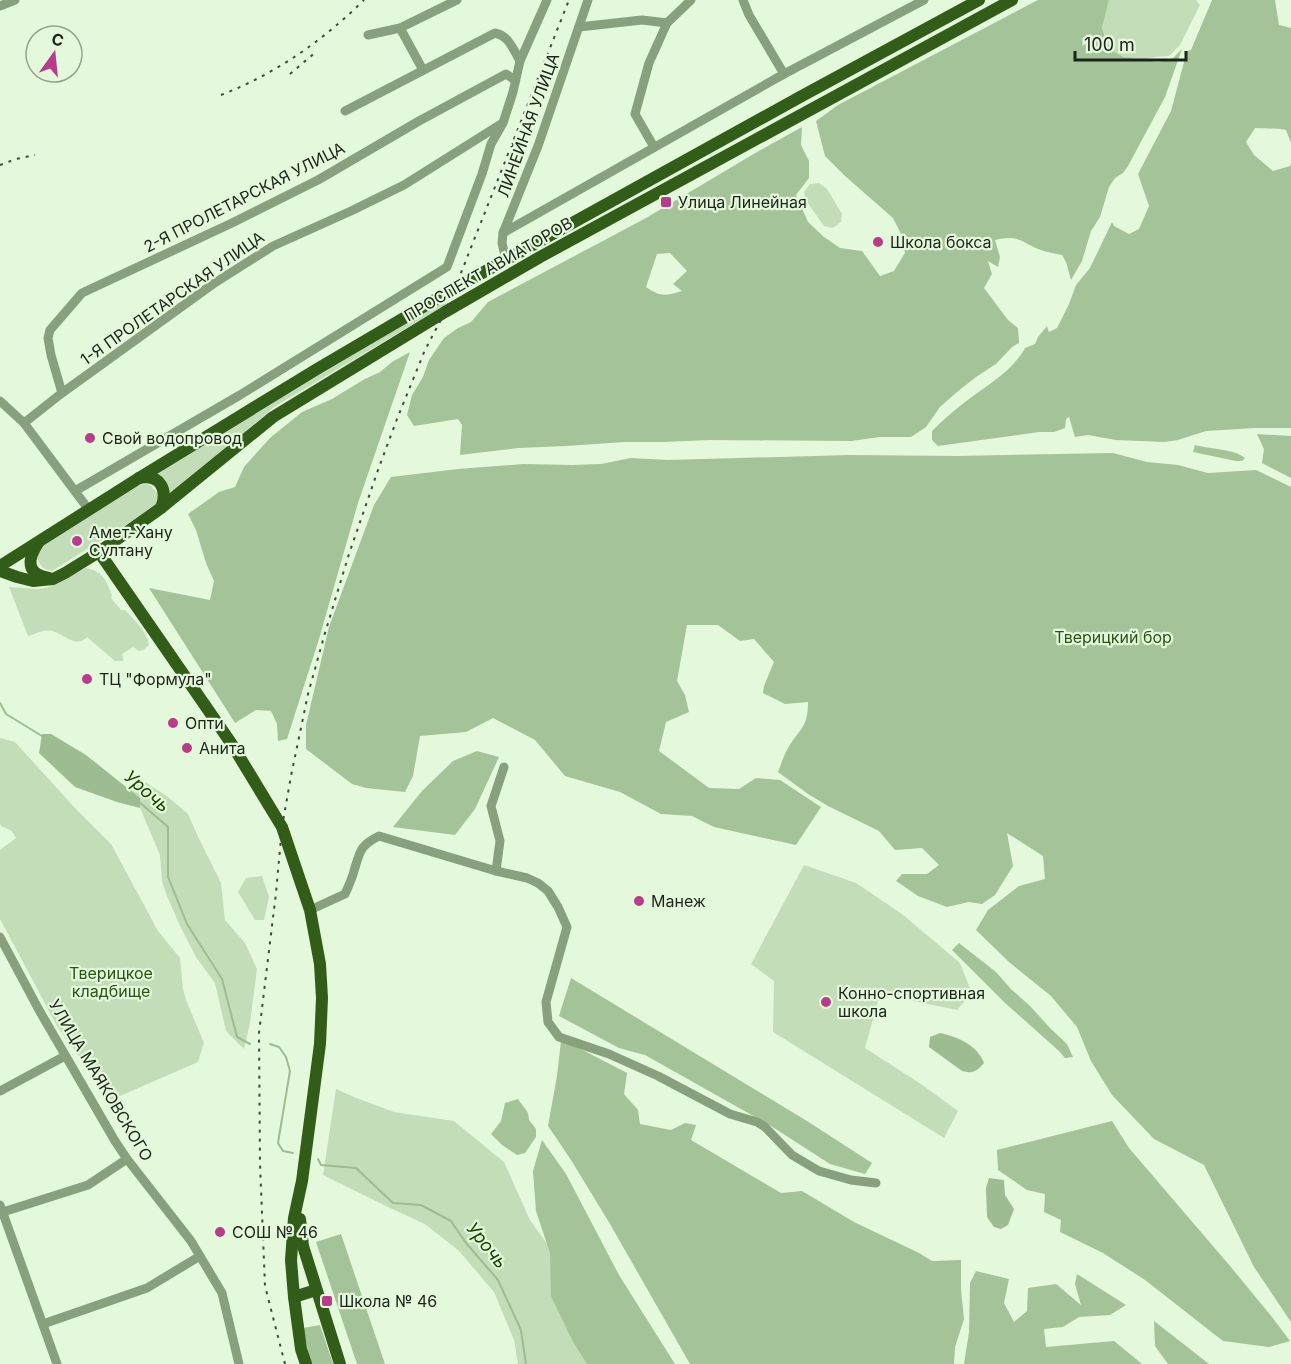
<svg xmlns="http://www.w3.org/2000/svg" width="1291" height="1364" viewBox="0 0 1291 1364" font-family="Inter,sans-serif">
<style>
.green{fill:#c4ddb9}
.forest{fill:#a5c398;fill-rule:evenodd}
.water{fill:#9ebc91}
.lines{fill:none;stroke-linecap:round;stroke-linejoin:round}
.stream{stroke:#9ebc91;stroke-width:2}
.minor{stroke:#88a07d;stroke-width:9}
.major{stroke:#325d19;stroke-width:12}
.rail{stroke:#3f493c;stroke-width:2;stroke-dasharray:3 6;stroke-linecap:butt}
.poi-dot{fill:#b93c8a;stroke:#e4f8dc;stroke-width:2}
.labels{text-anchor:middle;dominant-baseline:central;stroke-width:4.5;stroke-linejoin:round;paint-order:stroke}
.street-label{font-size:16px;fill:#1d241a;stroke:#e4f8dc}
.poi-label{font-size:16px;fill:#1d241a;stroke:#e4f8dc;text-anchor:start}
.park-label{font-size:16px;fill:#2c5216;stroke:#e4f8dc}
.water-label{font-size:18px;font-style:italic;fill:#1b4000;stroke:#e4f8dc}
</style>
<rect width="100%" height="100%" fill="#e4f8dc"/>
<g class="green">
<polygon points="1109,0 1196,0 1200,5 1180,45 1169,56 1155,57 1140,60 1124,57 1114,52 1107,43 1102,28"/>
<polygon points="819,183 827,189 842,214 841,222 833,228 824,226 805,199 804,192 810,184"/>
<polygon points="448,297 445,305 274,407 168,497 153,474"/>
<path d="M147,484L151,486L158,494L156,504L153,508L52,571C44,570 40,566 37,558L40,547L137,485Z"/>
<path d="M86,568C104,572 105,579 112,595L111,598L121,610H125C135,621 147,631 149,645L143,650L139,651L133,647L122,654L123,658V661H115L87,637C76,649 64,634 52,631C44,629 35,634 28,636L9,587L38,589L49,587Z"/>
<polygon points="0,738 15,742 75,808 111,844 158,931 180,958 183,989 186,1000 204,1043 198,1062 111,1100 57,1026 0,919 0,850 16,838 12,831 1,826 0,824"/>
<polygon points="145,782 168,797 188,814 199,839 221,883 225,920 245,943 257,969 250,1023 244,1049 226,1031 215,983 196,957 180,926 167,896 162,881 160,855 140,808 140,798 127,788"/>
<polygon points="804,865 856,883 902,914 960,963 972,993 957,1010 880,994 865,1048 921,1084 958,1111 944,1138 773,1032 774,981 751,964"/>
<polygon points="262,876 269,897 264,920 255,920 238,892 246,878"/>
<polygon points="336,1089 354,1097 394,1112 454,1121 504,1162 530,1220 615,1339 626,1364 518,1364 514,1340 494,1292 459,1251 425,1224 388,1207 323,1175"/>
</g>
<g class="forest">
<path d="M1038,0H1109L1102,28L1107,43L1114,52L1124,57L1158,62L1172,59L1182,49L1165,97L1128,166L1123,173L1115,178L1109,187L1100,217L1091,231L1082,261L1071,280L1066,262L1062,255C1054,253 1045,252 1038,249C1018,240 1018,235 995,240L1000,257L998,267L988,261L992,274L984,288L1008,320L1018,328L1019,343L1012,347L996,364L976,377L957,392L940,407L926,427L911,437H880L851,441L709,440L665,442H625L566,446L518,448L460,455L462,425L458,419L414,426L407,415L412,395L423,377L429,360L444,338L458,328L471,322L488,302L646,218L757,152L802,127L801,145L809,161V178L796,195L808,222L824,237L840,248L862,251L880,276L894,271L905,253L902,236L893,218L845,176L825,156L816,121L838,105ZM670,253L687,271L673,284L682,291C666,296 660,297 646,287L657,254Z"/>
<path d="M1212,0H1275L1279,25L1291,28V143L1286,130C1276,128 1266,129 1255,128L1246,142L1254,155L1273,171L1290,166L1291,164V428H1255L1206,431L1178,440L1165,442L1116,440L1088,435L1075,437L1069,417L1066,419L1065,428L1054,432H1039L938,446L932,440V431C942,421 953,411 965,402C986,386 1012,372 1025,348L1035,344L1038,337L1047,326L1049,332L1057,328L1069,304L1076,285L1090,268L1112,222L1114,226L1129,234L1139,229L1149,206L1138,174L1171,111L1187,51L1191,50Z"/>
<polygon points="410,352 358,503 319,639 287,739 278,741 277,724 271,711 256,710 235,723 149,588 210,600 214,581 206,563 196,530 188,514 219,492 235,487 244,467 270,438 302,412 332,399 363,380 380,372 392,362"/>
<polygon points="1257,434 1291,436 1291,478 1262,463 1264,449"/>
<path d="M1195,445C1209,449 1235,449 1245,458L1242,461H1236L1193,452Z"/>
<path d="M1113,453L1147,462L1178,465L1208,473L1256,470L1291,487V1322L1254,1267L1204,1165L1154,1139L1112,1095L1091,1061L1077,1027L1051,996L1009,962L976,930L988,910L1019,886L1045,879L1043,856L1007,833L1013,866L995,895L982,904L969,902L947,907L918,896L896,881L902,874H927L939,865L922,848L895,850L879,831L828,806L808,794L778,772C781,765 783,757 787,750C798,729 808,730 808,702L785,704L763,693L764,686L774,662L754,639L740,641L718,625H687L677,681L685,695L689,712L666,722L659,751L709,788L739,789L756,778L780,780L821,807L796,845L714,827L692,816L661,814L620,792L565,776L535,740L493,718L466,732L420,736L413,776L405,792L366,788L352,784L306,749V725L329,627L374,505L391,477L458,469L523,464L572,465L601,464L631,458L668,460L849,455L957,456Z"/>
<polygon points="477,751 499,757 475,809 455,835 393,827 422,791 453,761"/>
<polygon points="959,943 996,972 1011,989 1030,1006 1051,1029 1067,1044 1073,1057 1065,1058 1059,1051 1004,1002 952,950"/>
<polygon points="571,978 807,1121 872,1163 865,1174 830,1164 771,1126 645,1055 619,1048 559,1016"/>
<polygon points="561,1041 575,1046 627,1073 624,1094 638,1110 640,1124 671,1130 685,1123 696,1125 691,1140 781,1193 802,1191 854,1222 919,1253 932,1261 961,1260 961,1290 964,1319 955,1347 954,1364 690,1364 610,1224 571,1160 548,1126 557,1076"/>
<polygon points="518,1099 528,1113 529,1120 536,1129 536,1137 525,1153 517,1155 502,1145 491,1134 501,1121 505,1103"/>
<polygon points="1112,1121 1129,1148 1230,1266 1272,1317 1290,1341 1269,1347 1223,1341 1145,1280 1103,1253 1060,1232 1061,1220 1044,1212 1045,1194 1027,1190 998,1170 997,1150"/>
<polygon points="542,1140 566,1174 619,1275 675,1364 587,1364 572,1340 551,1296 550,1253 536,1211 533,1171"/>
<polygon points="341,1234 385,1364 357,1364 316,1242"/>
<polygon points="976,1271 1009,1279 1004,1303 1014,1322 1027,1311 1028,1288 1056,1284 1081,1305 1075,1284 1077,1274 1126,1305 1110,1315 1079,1317 1063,1327 1044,1329 1046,1347 1114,1341 1142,1364 964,1364 969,1332 970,1283"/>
<polygon points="1154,1321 1209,1364 1168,1364 1155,1346"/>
<polygon points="320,1325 333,1364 311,1364 303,1328"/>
</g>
<g class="water">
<polygon points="42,734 51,734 86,755 140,798 140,808 117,802 75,787 39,753"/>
<path d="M940,1033C958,1037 977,1045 984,1063C977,1071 973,1074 962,1071L929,1047L930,1037Z"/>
<polygon points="989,1178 1004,1180 1005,1195 1014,1209 1008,1225 1001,1229 994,1227 987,1217 986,1188"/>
</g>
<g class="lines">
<g class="stream">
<polyline points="0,703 6,714 42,736"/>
<polyline points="138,801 168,827 168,877 187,924 222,979 237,1037 250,1044"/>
<polyline points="270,1044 279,1047 286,1057 290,1071 278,1143 283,1151 293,1153"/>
<polyline points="318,1159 321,1165 356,1168 393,1203 421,1205 451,1221 466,1243 498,1280 521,1330 526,1364"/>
</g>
<g class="minor">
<polyline points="743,0 749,15 784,74"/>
<polyline points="0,6 15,0"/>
<polyline points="579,27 642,20 667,23"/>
<polyline points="400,28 423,70"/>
<polyline points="368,35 400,28 457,0"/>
<path d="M345,111L495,33C509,36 513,49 520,61"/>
<polyline points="654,147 635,114 649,63 667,23 691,0"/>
<polyline points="503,233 784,74 924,0"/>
<polyline points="506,260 502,243 503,233 538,146 588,0"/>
<polyline points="62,393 51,355 48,338 50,330 82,293 232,223 318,180 419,121 506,74 515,80"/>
<polyline points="0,401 24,423 89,510"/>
<polyline points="24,423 62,393 213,284 273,246 351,211 404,185 501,124"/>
<polyline points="75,491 240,395 447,267 482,174 491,144 503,123 513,92 520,61 547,0"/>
<polyline points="496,871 500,841 491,806 504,767"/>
<path d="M310,910L345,894C348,887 352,879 354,871C360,852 359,846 379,836L496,871L527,878L538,883L548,891L558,907L567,927L546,1002L548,1022L559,1037L609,1054L658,1076L730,1114L757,1122L765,1127L792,1155L819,1171L851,1180L876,1183"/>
<polyline points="0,937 39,1010 115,1141 127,1159 191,1241 222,1293 239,1364"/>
<polyline points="0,1091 65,1056"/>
<polyline points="0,1205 57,1364"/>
<polyline points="3,1212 88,1185 127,1159"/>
<polyline points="43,1324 147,1288 200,1256"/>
</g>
<g class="major">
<path d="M139,478C161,474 168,490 161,508"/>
<path d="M38,543C27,560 26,574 49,578"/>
<polyline points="99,552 231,743 282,827 310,910 320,964 322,998 320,1044 302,1181 294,1218 291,1260 294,1297 301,1349 306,1364"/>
<polyline points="0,566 139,478 317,369 455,288 800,97 979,0"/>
<polyline points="0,571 17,577 33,581 53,579 65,573 99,552 161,508 273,417 445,312 540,257 1012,0"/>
<polyline points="300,1219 303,1246 340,1364"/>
<polyline points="294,1297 316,1290"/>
</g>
<g class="rail">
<polyline points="290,74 317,51"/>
<path d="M221,95C277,73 321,42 364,0"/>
<polyline points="0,165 16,159 35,155"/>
<polyline points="285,1364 265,1286 260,1164 259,1033 276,893 282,827 291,776 308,694 325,633 349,554 378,470 397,419 425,350 445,312 455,288 569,0"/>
</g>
</g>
<g class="poi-dot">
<rect x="660" y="196" width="12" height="12" rx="3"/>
<circle cx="878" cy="242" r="6"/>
<circle cx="90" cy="438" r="6"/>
<circle cx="77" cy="541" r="6"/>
<circle cx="87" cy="679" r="6"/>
<circle cx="173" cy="723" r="6"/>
<circle cx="187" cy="748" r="6"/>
<circle cx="639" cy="901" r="6"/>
<circle cx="826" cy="1002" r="6"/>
<circle cx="220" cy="1232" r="6"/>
<rect x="321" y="1295" width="12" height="12" rx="3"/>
</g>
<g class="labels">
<g class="street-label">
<text transform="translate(528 125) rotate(-70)">ЛИНЕЙНАЯ УЛИЦА</text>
<text transform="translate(244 197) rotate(-27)">2-Я ПРОЛЕТАРСКАЯ УЛИЦА</text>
<text transform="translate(488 269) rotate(-30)">ПРОСПЕКТ АВИАТОРОВ</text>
<text transform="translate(172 298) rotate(-35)">1-Я ПРОЛЕТАРСКАЯ УЛИЦА</text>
<text transform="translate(101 1080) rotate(59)">УЛИЦА МАЯКОВСКОГО</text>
</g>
<g class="poi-label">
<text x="678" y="202">Улица Линейная</text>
<text x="890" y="242">Школа бокса</text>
<text x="102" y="438">Свой водопровод</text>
<text x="89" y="532">Амет-Хану<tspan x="89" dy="18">Султану</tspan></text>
<text x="99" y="679">ТЦ "Формула"</text>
<text x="185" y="723">Опти</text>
<text x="199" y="748">Анита</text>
<text x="651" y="901">Манеж</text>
<text x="838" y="993">Конно-спортивная<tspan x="838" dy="18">школа</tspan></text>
<text x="232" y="1232">СОШ № 46</text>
<text x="339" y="1301">Школа № 46</text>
</g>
<g class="park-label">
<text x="1113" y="637">Тверицкий бор</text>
<text x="111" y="973">Тверицкое<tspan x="111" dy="18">кладбище</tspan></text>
</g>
<g class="water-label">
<text transform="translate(147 791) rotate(41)">Урочь</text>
<text transform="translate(487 1245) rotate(51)">Урочь</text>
</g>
</g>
<g transform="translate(54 54) rotate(15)"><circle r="28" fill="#e4f8dc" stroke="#94a38e" stroke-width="1.5"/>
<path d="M0-4.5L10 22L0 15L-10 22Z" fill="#b93c8a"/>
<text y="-9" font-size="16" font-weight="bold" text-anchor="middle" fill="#1d241a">С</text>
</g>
<path d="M1075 51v9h111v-9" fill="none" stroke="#1d241a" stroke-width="3"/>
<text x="1084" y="51" font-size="18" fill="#1d241a" stroke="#e4f8dc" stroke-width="4.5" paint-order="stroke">100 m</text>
</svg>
